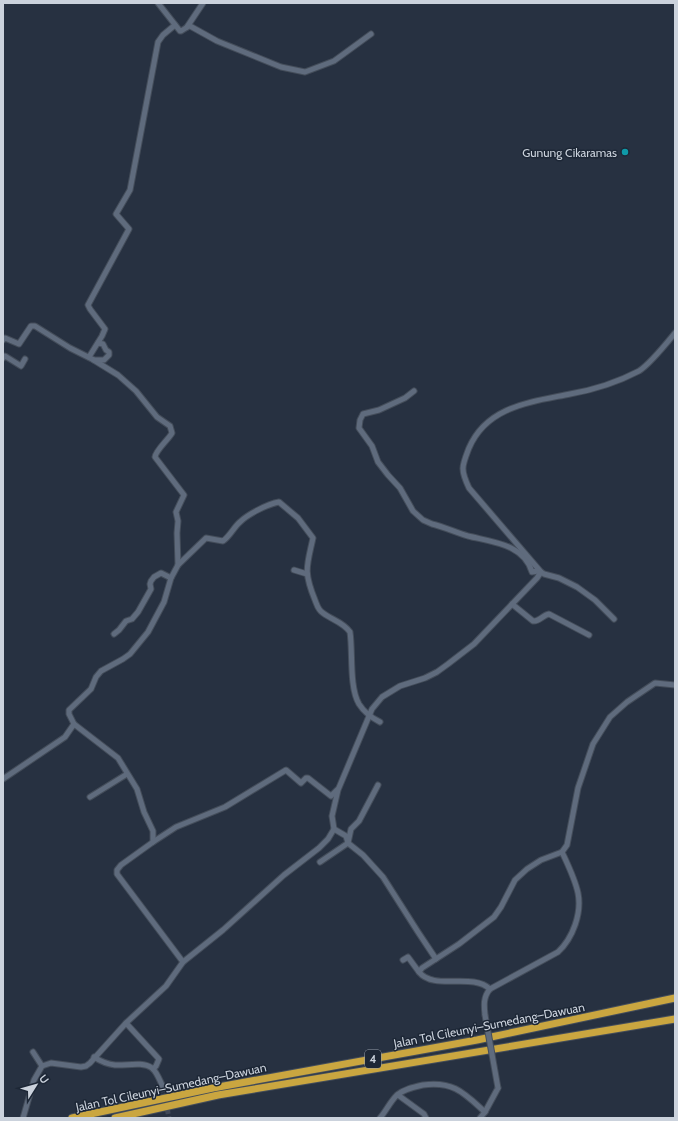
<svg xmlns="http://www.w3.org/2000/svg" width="678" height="1121" viewBox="0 0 678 1121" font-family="Cabin,sans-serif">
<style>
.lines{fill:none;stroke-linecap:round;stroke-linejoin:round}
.minor-tunnel{stroke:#404958;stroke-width:5;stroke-dasharray:5 2.5;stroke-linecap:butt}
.minor-casing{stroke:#444d5a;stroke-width:7}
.highway-casing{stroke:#444d5a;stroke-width:9}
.minor{stroke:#5f6b7d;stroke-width:5}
.highway{stroke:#caa640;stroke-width:7}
.minor-bridge-casing{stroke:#444d5a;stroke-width:7;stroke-linecap:butt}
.minor-bridge{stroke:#5f6b7d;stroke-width:5}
.culture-dot{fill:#0f9aa8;stroke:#1d2736;stroke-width:1.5}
.labels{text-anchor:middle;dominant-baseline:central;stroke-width:3;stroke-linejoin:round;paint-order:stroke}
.shield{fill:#1d2736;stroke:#979faa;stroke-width:1}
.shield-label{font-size:11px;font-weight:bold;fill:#cbd2dc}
.poi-label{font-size:12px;fill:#cbd2dc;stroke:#1d2736;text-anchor:end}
.street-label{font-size:12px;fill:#cbd2dc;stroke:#1d2736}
</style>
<rect width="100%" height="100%" fill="#273141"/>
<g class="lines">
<polyline class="minor-tunnel" points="163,1087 169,1118"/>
<g class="minor-casing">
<g id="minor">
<polyline points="158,3 180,31 181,31 189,26 190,26 217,41 281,67 305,72 334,61 371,34"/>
<polyline points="187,27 203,3"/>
<path d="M3,340L5,338L19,344L31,326H35L70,348L92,359L118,375L136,391L157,417L170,426L172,433C168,440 156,450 155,457L184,495L176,512L178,521L177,533L178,565"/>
<polyline points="89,357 102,336 105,329 90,309 88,305 129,229 116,214 130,190 158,42 163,35 175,25"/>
<polyline points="3,358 5,356 21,366 25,359"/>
<polyline points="94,360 104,360 109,355 109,352 106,350 103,344 98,343"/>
<path d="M414,391L405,398L379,410L363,414L360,420L359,428L372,446L378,462L388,475L400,488L413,511L423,520L432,524C444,527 455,532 468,536C492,542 524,544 532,572L538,571L541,572L544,574L559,578L577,587L595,600L614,619"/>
<polyline points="294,570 307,574"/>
<path d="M512,604L533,621C539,622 543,615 549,614L589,635"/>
<polyline points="114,634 119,630 126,621 132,619 138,612 151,589 150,584 151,581 154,577 161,573 171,578"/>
<path d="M74,724L69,714V710L91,689L96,677L101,671L123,659L130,654L148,632L164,602L171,578L178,565L206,538L223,541C230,536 234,527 240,522C248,514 268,504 279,502L298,518L313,538C307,566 303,571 315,600C317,605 318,610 323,613C332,620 343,622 350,632C353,652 349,687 359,704C364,712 372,718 380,722"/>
<polyline points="3,779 65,737 74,724 118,758 137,789 144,812 153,831 153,842 121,865 117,870 117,874 183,962"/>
<polyline points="90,797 127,774"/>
<polyline points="334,829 346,836 348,843 363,855 383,877 418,932 436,959"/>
<polyline points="153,842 176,827 225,807 286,770 301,783 306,778 308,778 331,796 337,790"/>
<polyline points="320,862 348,843 351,829 359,821 378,785"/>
<polyline points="403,960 408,957 419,972"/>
<path d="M490,989C472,972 434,991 419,972L422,968L459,944L494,917L501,907L515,880L527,869L541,860L562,852"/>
<path d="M485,1015C484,1006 483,997 490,989L558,952C573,938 582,913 578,893C575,879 568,865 562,852L567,845L578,788L593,744L610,717L627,702L655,683L675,685"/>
<polyline points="126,1023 159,1059 156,1066 153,1069"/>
<polyline points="33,1052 42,1066"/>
<path d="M94,1057C100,1061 107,1064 115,1065C126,1066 142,1061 152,1068C157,1072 160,1081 163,1087"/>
<polyline points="398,1095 424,1114 426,1118"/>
<path d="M23,1118L34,1080L42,1066L51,1063L81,1067L86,1066L90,1063L126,1023L166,986L183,962L223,930L284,875L319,848L328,839L334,829L332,816L338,790L372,709L382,697L400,686L425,678L437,672L448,664L474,644L537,578L541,572L469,488C460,469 462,466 469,448C487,406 531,402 570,394C593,390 618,382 639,371C650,364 666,344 675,333"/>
<path d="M380,1118C386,1111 390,1102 397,1095C404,1089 414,1087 423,1085C454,1081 464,1093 485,1112"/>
<polyline points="480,1118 485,1112 498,1088"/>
</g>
</g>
<g class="highway-casing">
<g id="highway">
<polyline points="72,1118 213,1088 477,1040 675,998"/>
<polyline points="115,1118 218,1095 675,1019"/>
</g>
</g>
<use href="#minor" class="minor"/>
<use href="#highway" class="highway"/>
<g class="minor-bridge-casing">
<polyline id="minor-bridge" points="485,1015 498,1088"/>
</g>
<use href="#minor-bridge" class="minor-bridge"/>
</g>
<circle class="culture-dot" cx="625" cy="152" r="4"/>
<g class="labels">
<rect class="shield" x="365" y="1050" width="16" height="18" rx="3"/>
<g class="shield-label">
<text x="373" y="1059">4</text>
</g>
<g class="poi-label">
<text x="617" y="152">Gunung Cikaramas</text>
</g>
<g class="street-label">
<text transform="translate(489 1025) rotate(-11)">Jalan Tol Cileunyi–Sumedang–Dawuan</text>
<text transform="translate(171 1087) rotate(-12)">Jalan Tol Cileunyi–Sumedang–Dawuan</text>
</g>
</g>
<rect width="678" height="1121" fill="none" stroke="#cbd2dc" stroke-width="8"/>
<g transform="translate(36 1085) rotate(53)" stroke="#1d2736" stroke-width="3" paint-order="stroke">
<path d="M0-3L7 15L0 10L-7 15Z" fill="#cbd2dc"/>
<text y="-6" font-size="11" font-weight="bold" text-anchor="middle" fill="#cbd2dc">U</text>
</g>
</svg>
